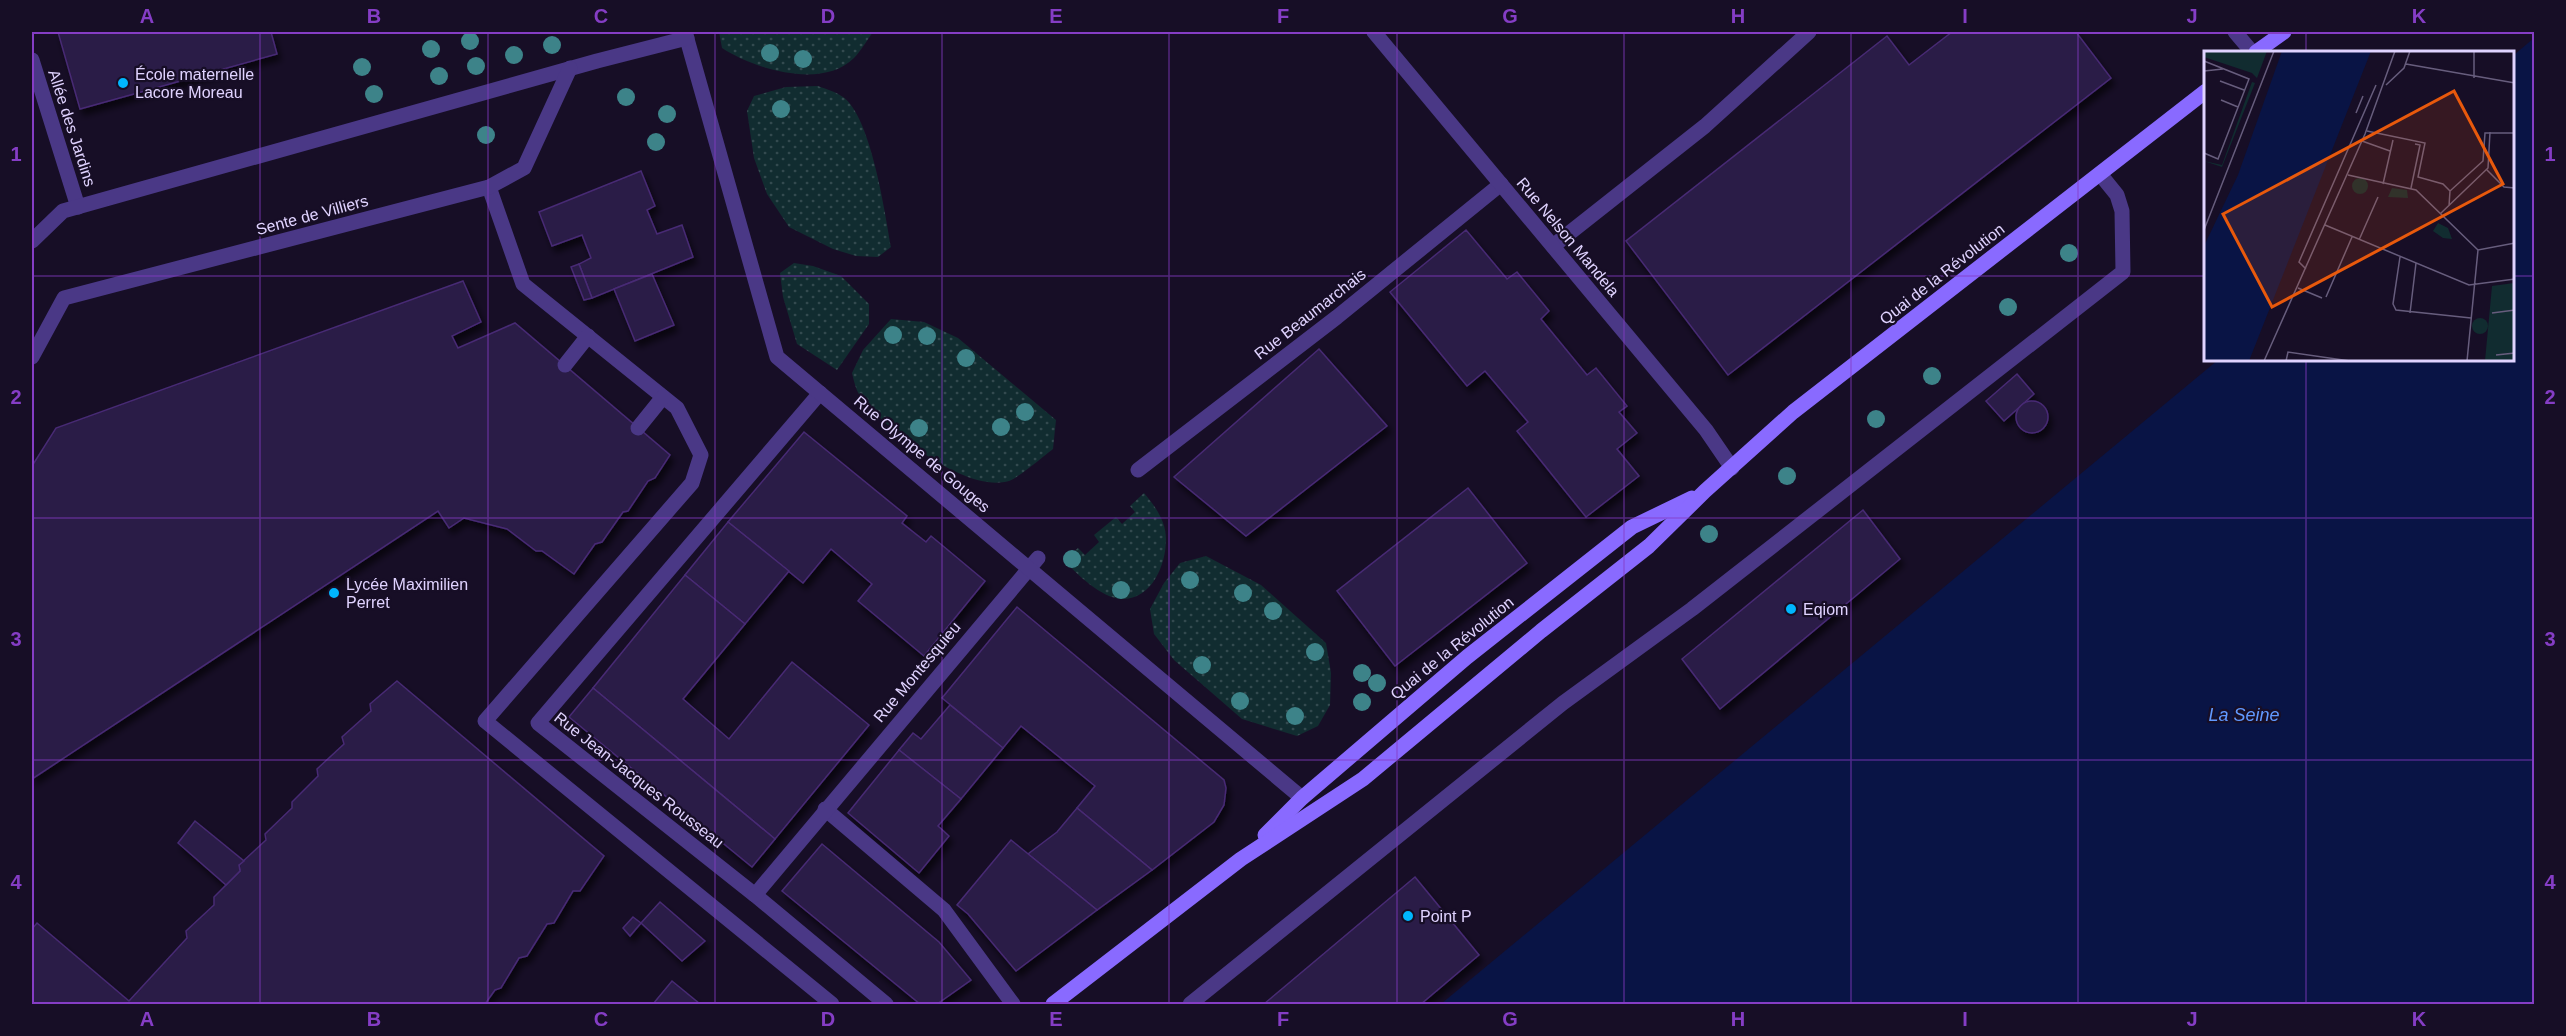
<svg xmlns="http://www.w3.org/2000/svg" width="2566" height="1036" viewBox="0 0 2566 1036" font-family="Arial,sans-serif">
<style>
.grass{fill:url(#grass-dots)}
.water{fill:#091445}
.building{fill:#2c1a47;stroke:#472b74;stroke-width:1.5;filter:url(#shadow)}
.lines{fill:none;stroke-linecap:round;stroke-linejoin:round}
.service{stroke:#4a3886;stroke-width:15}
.pedestrian{stroke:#4a3886;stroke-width:15}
.minor{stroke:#4a3886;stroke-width:15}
.secondary{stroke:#896aff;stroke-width:15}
.tree{fill:#3d8389}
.grid{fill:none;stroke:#853dc5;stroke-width:1.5;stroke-opacity:0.55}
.poi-dot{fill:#00b6fe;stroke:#170e26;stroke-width:2}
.labels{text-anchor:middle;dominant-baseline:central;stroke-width:4.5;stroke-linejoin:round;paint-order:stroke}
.poi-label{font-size:16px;fill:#e0d3ff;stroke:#170e26;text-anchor:start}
.street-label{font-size:16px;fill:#e0d3ff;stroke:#170e26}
.water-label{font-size:18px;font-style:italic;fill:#6199ff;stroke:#170e26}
.inset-road{fill:none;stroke:#675d7d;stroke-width:1.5}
.view{fill:#e8590c;fill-opacity:0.15;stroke:#e8590c;stroke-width:3}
.inset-edge{fill:none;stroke:#e0d3ff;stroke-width:3}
.neatline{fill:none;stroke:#853dc5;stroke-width:2}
.grid-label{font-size:20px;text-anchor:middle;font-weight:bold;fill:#853dc5}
</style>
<defs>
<pattern id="grass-dots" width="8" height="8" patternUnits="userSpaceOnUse" patternTransform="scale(1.5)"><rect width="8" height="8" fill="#112c30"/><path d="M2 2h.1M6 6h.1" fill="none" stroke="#334a4f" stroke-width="1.8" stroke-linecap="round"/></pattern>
<filter id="shadow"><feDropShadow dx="3.5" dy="6" stdDeviation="3" flood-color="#0009"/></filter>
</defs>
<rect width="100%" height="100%" fill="#170e26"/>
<g class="grass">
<path d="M719,32H873C867,40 861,51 854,58C822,90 754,69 722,48Z"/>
<path d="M818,86C826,89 836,92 843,97C871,117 885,213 891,247L878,257L856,256L833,249L789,227L767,194L754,158L747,111L754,96L786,87Z"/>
<polygon points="794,263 813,266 841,276 869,304 869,324 837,370 797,344 783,297 780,273"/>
<path d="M891,319L924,322L958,338L1056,420L1053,449C1044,456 1018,478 1009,481C965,494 887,430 862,398C856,392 854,381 852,373L863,350Z"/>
<path d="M1144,493C1155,506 1166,521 1166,539C1166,565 1152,600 1121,599C1102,598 1076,574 1064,560L1078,548L1085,555L1099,542L1094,535L1116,517L1122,524L1135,512L1130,506Z"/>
<polygon points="1206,556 1261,585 1326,643 1331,673 1330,705 1318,726 1297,736 1242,719 1174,660 1154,634 1150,609 1164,583 1180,563"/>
</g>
<polygon class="water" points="2534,38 2534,1004 1441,1004 2218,360 2514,360 2514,55"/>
<g class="building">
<polygon points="58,32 271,32 277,54 80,109"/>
<polygon points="1952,32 2076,32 2111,78 1728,375 1626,241 1887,36 1909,65"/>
<polygon points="641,171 655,206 647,210 657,234 682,225 693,257 592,298 579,264 591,258 582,235 552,246 539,212"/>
<polygon points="1466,230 1507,279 1517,272 1549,311 1541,319 1587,375 1596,368 1627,406 1619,412 1637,433 1617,449 1639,476 1586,517 1517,431 1528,422 1485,371 1467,386 1390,292"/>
<polygon points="579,264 592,298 584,300 571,267"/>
<polygon points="652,274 674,325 635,341 614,289"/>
<polygon points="463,281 481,322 452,336 458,348 515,323 670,455 655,478 648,481 628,511 623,512 602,542 595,544 574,574 542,551 536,551 507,529 464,518 449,528 438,511 32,779 32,466 56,428"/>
<polygon points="1319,349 1387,426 1246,536 1174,477"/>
<polygon points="2017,374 2034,394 2004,421 1986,401"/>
<circle cx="2032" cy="417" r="16"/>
<polygon points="804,432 907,516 902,523 926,542 931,536 985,581 924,656 858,601 872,584 831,549 803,583 728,522"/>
<polygon points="1468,488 1527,563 1395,666 1337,591"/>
<polygon points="1863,510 1900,559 1720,709 1682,659"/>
<polygon points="728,522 789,571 745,624 685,575"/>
<polygon points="685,575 745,624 683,699 729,739 792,662 869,725 775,839 593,688"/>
<polygon points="1017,607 1224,780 1226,788 1224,805 1214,822 1152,870 1077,808 1095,786 1021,726 1003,748 942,698"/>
<polygon points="397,681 604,856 580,891 573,891 554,923 547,924 527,956 519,958 501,988 495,990 485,1004 32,1004 32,929 37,923 129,1001 187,938 186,931 214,905 214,897 240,871 239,865 266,840 265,834 292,808 292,802 318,776 317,769 344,744 342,737 371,711 370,704"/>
<polygon points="593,688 775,839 752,867 569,717"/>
<polygon points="950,705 1003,748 961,799 899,750 913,733 921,739"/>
<polygon points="899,750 961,799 938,826 949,836 919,873 848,813"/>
<polygon points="1077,808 1152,870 1097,910 1028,854 1057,832"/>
<polygon points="195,821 244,861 239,865 240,871 226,885 178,843"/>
<polygon points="1011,840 1097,910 1016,971 968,914 957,905"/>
<polygon points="822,844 939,942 971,980 937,1004 920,1004 782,891"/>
<polygon points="1415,877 1479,955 1421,1004 1264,1004"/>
<polygon points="660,902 705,941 682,961 641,923"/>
<polygon points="633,917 641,923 630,936 623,928"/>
<polygon points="672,981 700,1004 653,1004"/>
</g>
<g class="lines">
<g class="service">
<polyline points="2235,32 2252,52"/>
<polyline points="489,187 523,284 677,408 701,455 692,483 485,721 832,1004"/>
<polyline points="1553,246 1705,126 1809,32"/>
<polyline points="565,365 588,336"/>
<polyline points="638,428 663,397"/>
<polyline points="1138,470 1337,317 1501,184"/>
<polyline points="1190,1004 1563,703 1692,609 2123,272 2122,211 2117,195 2100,174"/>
</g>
<g class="pedestrian">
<polyline points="820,393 538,723 755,895 886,1004"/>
<polyline points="825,809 944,910 1013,1004"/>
<polyline points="755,895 1038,558"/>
</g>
<g class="minor">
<polyline points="685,32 777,357 1302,798"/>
<polyline points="1374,32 1706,430 1732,468"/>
<polyline points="32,60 78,207"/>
<polyline points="32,241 63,211 597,61 687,38"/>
<polyline points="32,357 64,298 489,187 524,168 570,68"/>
</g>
<g class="secondary">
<polyline points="2256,52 2284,32"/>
<polyline points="1265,835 1302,798 1467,657 1632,527 1692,498"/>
<polyline points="1053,1004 1241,859 1363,779 1541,631 1649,546 1705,491 1793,412 2206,91"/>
</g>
</g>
<g class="tree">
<circle cx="470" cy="41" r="9"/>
<circle cx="552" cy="45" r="9"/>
<circle cx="431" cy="49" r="9"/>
<circle cx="770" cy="53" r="9"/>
<circle cx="514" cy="55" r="9"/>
<circle cx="803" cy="59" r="9"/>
<circle cx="476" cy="66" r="9"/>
<circle cx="362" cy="67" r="9"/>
<circle cx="439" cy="76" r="9"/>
<circle cx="374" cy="94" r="9"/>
<circle cx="626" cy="97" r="9"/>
<circle cx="781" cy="109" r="9"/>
<circle cx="667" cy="114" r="9"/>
<circle cx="486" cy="135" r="9"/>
<circle cx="656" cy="142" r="9"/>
<circle cx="2069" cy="253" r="9"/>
<circle cx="2008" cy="307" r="9"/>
<circle cx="893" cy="335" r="9"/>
<circle cx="927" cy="336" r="9"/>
<circle cx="966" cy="358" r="9"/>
<circle cx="1932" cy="376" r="9"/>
<circle cx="1025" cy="412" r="9"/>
<circle cx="1876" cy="419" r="9"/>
<circle cx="1001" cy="427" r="9"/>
<circle cx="919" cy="428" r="9"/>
<circle cx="1787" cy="476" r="9"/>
<circle cx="1709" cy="534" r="9"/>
<circle cx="1072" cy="559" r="9"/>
<circle cx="1190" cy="580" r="9"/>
<circle cx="1121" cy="590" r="9"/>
<circle cx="1243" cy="593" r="9"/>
<circle cx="1273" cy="611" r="9"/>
<circle cx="1315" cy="652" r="9"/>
<circle cx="1202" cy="665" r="9"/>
<circle cx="1362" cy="673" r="9"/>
<circle cx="1377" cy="683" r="9"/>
<circle cx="1240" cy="701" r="9"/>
<circle cx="1362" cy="702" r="9"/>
<circle cx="1295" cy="716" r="9"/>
</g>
<path class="grid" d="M260,32V1004M488,32V1004M715,32V1004M942,32V1004M1169,32V1004M1397,32V1004M1624,32V1004M1851,32V1004M2078,32V1004M2306,32V52M32,276H2206M2514,276H2534M2306,360V1004M32,518H2534M32,760H2534"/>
<g class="poi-dot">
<circle cx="123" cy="83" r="6"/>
<circle cx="334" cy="593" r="6"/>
<circle cx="1791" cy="609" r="6"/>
<circle cx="1408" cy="916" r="6"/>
</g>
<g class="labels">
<g class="poi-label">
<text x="135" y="74">École maternelle<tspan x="135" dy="18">Lacore Moreau</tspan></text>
<text x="346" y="584">Lycée Maximilien<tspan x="346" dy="18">Perret</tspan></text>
<text x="1803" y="609">Eqiom</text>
<text x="1420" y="916">Point P</text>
</g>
<g class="street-label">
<text transform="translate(72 128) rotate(72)">Allée des Jardins</text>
<text transform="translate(312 215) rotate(-15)">Sente de Villiers</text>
<text transform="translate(1568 237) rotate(50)">Rue Nelson Mandela</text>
<text transform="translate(1942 274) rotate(-38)">Quai de la Révolution</text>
<text transform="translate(1310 314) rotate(-38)">Rue Beaumarchais</text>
<text transform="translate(922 454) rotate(40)">Rue Olympe de Gouges</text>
<text transform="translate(1452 648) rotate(-39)">Quai de la Révolution</text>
<text transform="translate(917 672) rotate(-50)">Rue Montesquieu</text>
<text transform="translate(639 780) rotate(38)">Rue Jean-Jacques Rousseau</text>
</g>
<g class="water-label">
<text x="2244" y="715">La Seine</text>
</g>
</g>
<g transform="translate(2204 51)">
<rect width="310" height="310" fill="#170e26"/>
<path d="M0,0H63L53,27L48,22L0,6ZM48,31L51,32L18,116L0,110L18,114ZM148 135a8 8 0 1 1 16 0a8 8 0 1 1-16 0ZM188,137L203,139L204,147L184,146ZM234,172L244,177L248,188L239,187L229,180Z" fill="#112c30"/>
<path d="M310,232V310H281L288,235Z" fill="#112c30"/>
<path d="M268 275a8 8 0 1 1 16 0a8 8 0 1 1-16 0Z" fill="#112c30"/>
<path d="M78,0H167L45,310H0V195L34,124Z" fill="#091445"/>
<path class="inset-road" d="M0,10L45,28L14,108L0,102M202,13L311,32M0,20L19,18M270,27V0M16,30L40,39M182,34L200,17L206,0M17,49L34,56M152,62L159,45M163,80L221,92L214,126L239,133L246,140M158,90L186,100M283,119L300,136L311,137M144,124L212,139L274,199L311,192M179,133L189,89M207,137L216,94L211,93M245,155L246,140L279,110L281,82H311M236,163L284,117L286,81M121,174L265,234L311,228M0,179L70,0M155,189L174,146M196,206L189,253L192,259L267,267M102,218L95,211L172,34M94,237L118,247M122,246L148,186M206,262L212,212M288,262L311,259M292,304L311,302M60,310L161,83L191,0M82,310L84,301L146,310M263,310L274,199"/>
<path class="view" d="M250,40L299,133L68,256L19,163Z"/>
<rect width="310" height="310" class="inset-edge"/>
</g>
<rect width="2566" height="1036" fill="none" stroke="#170e26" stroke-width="66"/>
<rect x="33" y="33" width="2500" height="970" class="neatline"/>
<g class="grid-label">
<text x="147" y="23">A</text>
<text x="374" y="23">B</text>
<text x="601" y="23">C</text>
<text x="828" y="23">D</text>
<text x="1056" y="23">E</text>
<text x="1283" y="23">F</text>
<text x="1510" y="23">G</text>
<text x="1738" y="23">H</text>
<text x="1965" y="23">I</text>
<text x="2192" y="23">J</text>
<text x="2419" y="23">K</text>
<text x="16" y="161">1</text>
<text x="2550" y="161">1</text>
<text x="16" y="404">2</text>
<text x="2550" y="404">2</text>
<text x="16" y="646">3</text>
<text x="2550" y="646">3</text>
<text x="16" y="889">4</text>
<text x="2550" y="889">4</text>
<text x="147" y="1026">A</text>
<text x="374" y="1026">B</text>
<text x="601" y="1026">C</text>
<text x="828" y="1026">D</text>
<text x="1056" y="1026">E</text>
<text x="1283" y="1026">F</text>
<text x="1510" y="1026">G</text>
<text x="1738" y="1026">H</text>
<text x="1965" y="1026">I</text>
<text x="2192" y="1026">J</text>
<text x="2419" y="1026">K</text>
</g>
</svg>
